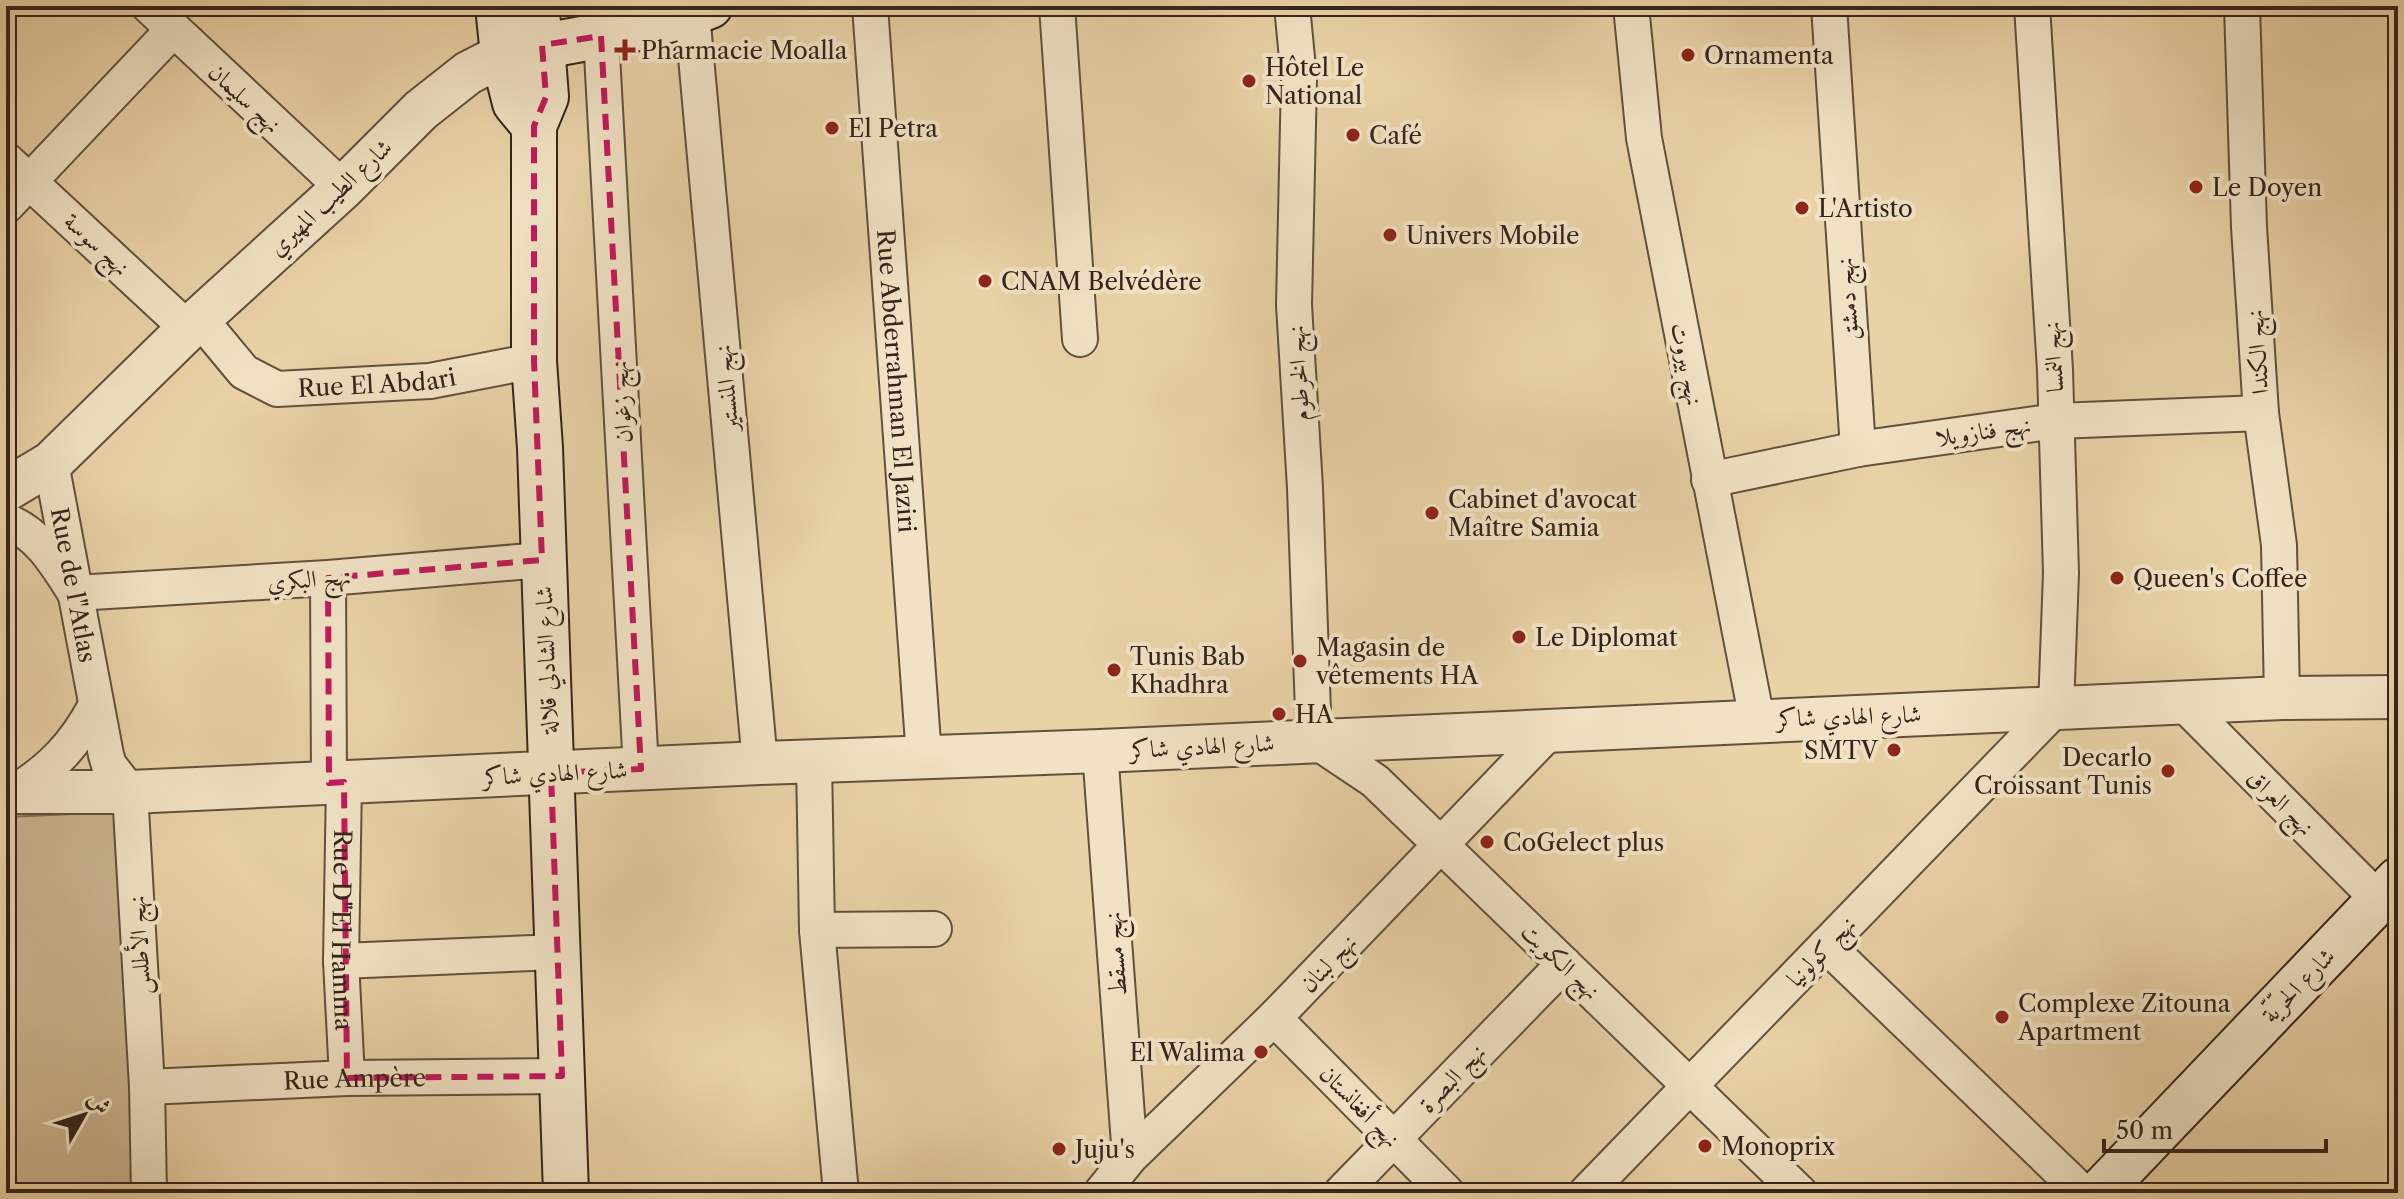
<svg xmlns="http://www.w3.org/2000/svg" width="2404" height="1199" viewBox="0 0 2404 1199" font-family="'Libre Caslon Text',Amiri,serif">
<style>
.green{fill:#cab48f;stroke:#806c56;stroke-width:2}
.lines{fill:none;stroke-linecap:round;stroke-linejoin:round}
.minor-casing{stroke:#62503e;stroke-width:38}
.tertiary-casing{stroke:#62503e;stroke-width:46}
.secondary-casing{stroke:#35241c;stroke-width:48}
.minor{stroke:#f1e2c5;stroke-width:34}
.tertiary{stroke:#f1e2c5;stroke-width:42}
.secondary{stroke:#f1e2c5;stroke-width:44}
.marked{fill:none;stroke:#c2185b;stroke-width:6;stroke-dasharray:16 10;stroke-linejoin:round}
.poi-dot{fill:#8f2418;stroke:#f1e2c5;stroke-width:3}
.labels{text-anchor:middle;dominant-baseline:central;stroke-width:8;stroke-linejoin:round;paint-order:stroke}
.poi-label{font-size:24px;fill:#35241c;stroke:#f1e2c5;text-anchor:start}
.street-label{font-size:24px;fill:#35241c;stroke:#f1e2c5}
</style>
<rect width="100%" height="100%" fill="#e9d2a6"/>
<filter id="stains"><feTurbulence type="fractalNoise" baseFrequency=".0025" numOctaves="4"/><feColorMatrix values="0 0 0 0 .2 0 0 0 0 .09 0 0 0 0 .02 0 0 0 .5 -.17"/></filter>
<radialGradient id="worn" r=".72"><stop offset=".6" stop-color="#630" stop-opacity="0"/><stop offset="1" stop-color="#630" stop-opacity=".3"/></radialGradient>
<polygon class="green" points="119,812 137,1193 6,1193 6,817"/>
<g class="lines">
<g class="minor-casing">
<g id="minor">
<polyline points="149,6 343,188"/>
<path id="s1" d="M870,6L924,757"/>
<polyline points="1057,6 1080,339"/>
<polyline points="1292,6 1299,79 1294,305 1305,488 1314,740 1375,781 1800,1193"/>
<polyline points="1631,6 1644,138 1757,720"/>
<polyline points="1829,6 1858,449"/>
<polyline points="2242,6 2249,227 2261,413 2279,545 2282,698"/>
<polyline points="692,13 760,763"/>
<polyline points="601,36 641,769"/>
<polyline points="6,160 188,329"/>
<polyline points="6,206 173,30"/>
<path id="s2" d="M200,319L244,372L277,389L430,381L534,361"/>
<path id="s3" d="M51,463L106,755L109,765L130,792L147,1087L149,1193"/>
<polyline points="1709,480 1858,449 2056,421 2261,413"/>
<path d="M6,521C39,533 57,565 75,593L328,578L542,560"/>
<polyline points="328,578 329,783"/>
<polyline points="2183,703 2379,900"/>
<polyline points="1100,751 1130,1157"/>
<polyline points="814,761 817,930 841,1193"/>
<path id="s4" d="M344,782L341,961L347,1078"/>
<path d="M16,791C52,769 75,744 95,707"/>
<polyline points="817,930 934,929"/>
<polyline points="1826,945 2083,1193"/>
<polyline points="341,961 556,952"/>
<polyline points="1274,1018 1447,1193"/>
<path id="s5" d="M147,1087L347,1078L562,1076"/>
<polyline points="1101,1193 1130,1157 1274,1018 1551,730"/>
<polyline points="1341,1193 1564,964"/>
<polyline points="1586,1193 2056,708 2061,573 2055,370 2032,6"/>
</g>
</g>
<g class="tertiary-casing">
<g id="tertiary">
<polyline points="6,490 51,463 188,329 343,188 421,110 468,73 503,55"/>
<polyline points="6,792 130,792 760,763 1100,751 2282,698 2398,697"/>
</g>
</g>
<g class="secondary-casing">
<g id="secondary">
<polyline points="498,6 503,55 515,103 534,126"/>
<polyline points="535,6 542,45 546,97 534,126 534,361 540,448 566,1193"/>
<path d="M503,55C571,38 644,33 710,6"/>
<polyline points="2099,1193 2398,880"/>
</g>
</g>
<use href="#minor" class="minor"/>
<use href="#tertiary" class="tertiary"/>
<use href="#secondary" class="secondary"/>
</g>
<path class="marked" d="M601,36L641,769L551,773L562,1076L347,1078L344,782L329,783L328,578L542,560L534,361V126L546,97L542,45Z"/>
<g class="poi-dot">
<path d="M621 38h8v8h8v8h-8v8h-8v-8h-8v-8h8z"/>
<circle cx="1688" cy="55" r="8"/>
<circle cx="1249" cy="81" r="8"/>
<circle cx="832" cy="128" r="8"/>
<circle cx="1353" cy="135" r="8"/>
<circle cx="2196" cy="187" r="8"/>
<circle cx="1802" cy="208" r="8"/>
<circle cx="1390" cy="235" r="8"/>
<circle cx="985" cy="281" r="8"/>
<circle cx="1432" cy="513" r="8"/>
<circle cx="2117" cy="578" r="8"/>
<circle cx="1519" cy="637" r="8"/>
<circle cx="1300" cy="661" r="8"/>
<circle cx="1114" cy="670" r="8"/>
<circle cx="1279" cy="714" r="8"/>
<circle cx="1894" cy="750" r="8"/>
<circle cx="2168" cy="771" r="8"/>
<circle cx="1487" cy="842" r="8"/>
<circle cx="2002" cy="1017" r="8"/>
<circle cx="1261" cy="1052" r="8"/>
<circle cx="1705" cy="1146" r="8"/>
<circle cx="1059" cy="1149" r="8"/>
</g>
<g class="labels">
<g class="poi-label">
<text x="641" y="50">Pharmacie Moalla</text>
<text x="1704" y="55">Ornamenta</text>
<text x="1265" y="67">Hôtel Le<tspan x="1265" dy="28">National</tspan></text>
<text x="848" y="128">El Petra</text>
<text x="1369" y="135">Café</text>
<text x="2212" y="187">Le Doyen</text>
<text x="1818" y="208">L'Artisto</text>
<text x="1406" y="235">Univers Mobile</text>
<text x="1001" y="281">CNAM Belvédère</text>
<text x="1448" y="499">Cabinet d'avocat<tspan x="1448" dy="28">Maître Samia</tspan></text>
<text x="2133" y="578">Queen's Coffee</text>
<text x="1535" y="637">Le Diplomat</text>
<text x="1316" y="647">Magasin de<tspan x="1316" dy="28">vêtements HA</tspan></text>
<text x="1130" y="656">Tunis Bab<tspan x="1130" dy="28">Khadhra</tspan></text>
<text x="1295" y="714">HA</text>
<text x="1878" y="750" text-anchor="end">SMTV</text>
<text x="2152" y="757" text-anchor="end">Decarlo<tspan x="2152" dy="28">Croissant Tunis</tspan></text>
<text x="1503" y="842">CoGelect plus</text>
<text x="2018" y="1003">Complexe Zitouna<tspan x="2018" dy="28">Apartment</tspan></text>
<text x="1245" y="1052" text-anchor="end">El Walima</text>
<text x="1721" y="1146">Monoprix</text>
<text x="1075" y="1149">Juju's</text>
</g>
<g class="street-label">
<text transform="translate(245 98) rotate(43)">نهج سليمان</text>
<text transform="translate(330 197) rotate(-43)">شارع الطيب المهيري</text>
<text transform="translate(97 244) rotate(43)">نهج سوسة</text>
<text transform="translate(1847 299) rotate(-94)">نهج دمشق</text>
<text transform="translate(2257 352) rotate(-94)">نهج الكندا</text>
<text transform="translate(2053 357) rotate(-93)">نهج النمسا</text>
<text transform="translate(1687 364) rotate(79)">نهج بيروت</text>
<text transform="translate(1298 373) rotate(-93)">نهج الخرطوم</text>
<text stroke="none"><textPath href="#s2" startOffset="206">Rue El Abdari</textPath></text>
<text stroke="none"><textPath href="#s1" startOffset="376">Rue Abderrahman El Jaziri</textPath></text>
<text transform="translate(726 388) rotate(-95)">نهج المنستير</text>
<text transform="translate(621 402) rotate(-93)">نهج زغوان</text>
<text transform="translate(1983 431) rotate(-8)">نهج فنازويلا</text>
<text transform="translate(309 579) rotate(-4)">نهج البكري</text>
<text stroke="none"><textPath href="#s3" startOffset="124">Rue de l"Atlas</textPath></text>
<text transform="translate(546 660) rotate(-92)">شارع الشادلي قلالة</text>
<text transform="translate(1849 716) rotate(-2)">شارع الهادي شاكر</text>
<text transform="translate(1202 746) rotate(-3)">شارع الهادي شاكر</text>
<text transform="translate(555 773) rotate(-3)">شارع الهادي شاكر</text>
<text transform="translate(2281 802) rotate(45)">نهج العراق</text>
<text stroke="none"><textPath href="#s4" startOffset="148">Rue D"El Hamma</textPath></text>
<text transform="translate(139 945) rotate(-93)">نهج الأطلس</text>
<text transform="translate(1821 951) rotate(-46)">نهج كولونيا</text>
<text transform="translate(1115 954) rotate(-94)">نهج مسقط</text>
<text transform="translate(1561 961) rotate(44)">نهج الكويت</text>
<text transform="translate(1328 963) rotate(-46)">نهج لبنان</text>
<text transform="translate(2298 985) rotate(-46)">شارع الحرّيّة</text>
<text transform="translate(1452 1078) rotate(-46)">نهج البصرة</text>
<text stroke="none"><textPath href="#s5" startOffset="208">Rue Ampère</textPath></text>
<text transform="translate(1360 1106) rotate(46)">نهج أفغانستان</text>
</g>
</g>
<rect width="2404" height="1199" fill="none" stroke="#e9d2a6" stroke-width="32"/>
<rect x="8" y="8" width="2388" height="1183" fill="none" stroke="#35241c" stroke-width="4"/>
<rect x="16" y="16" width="2372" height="1167" fill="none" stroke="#35241c" stroke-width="2"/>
<g transform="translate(84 1115) rotate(51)" stroke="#f1e2c5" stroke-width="6" paint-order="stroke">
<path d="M0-6L14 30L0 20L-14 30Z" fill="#35241c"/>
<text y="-12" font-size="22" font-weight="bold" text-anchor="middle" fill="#35241c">ش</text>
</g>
<path d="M2104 1139v12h222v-12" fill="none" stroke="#35241c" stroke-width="4"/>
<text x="2116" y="1139" font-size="24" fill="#35241c" stroke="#f1e2c5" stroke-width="6" paint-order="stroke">50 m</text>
<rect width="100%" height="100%" filter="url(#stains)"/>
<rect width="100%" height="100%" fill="url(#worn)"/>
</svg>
